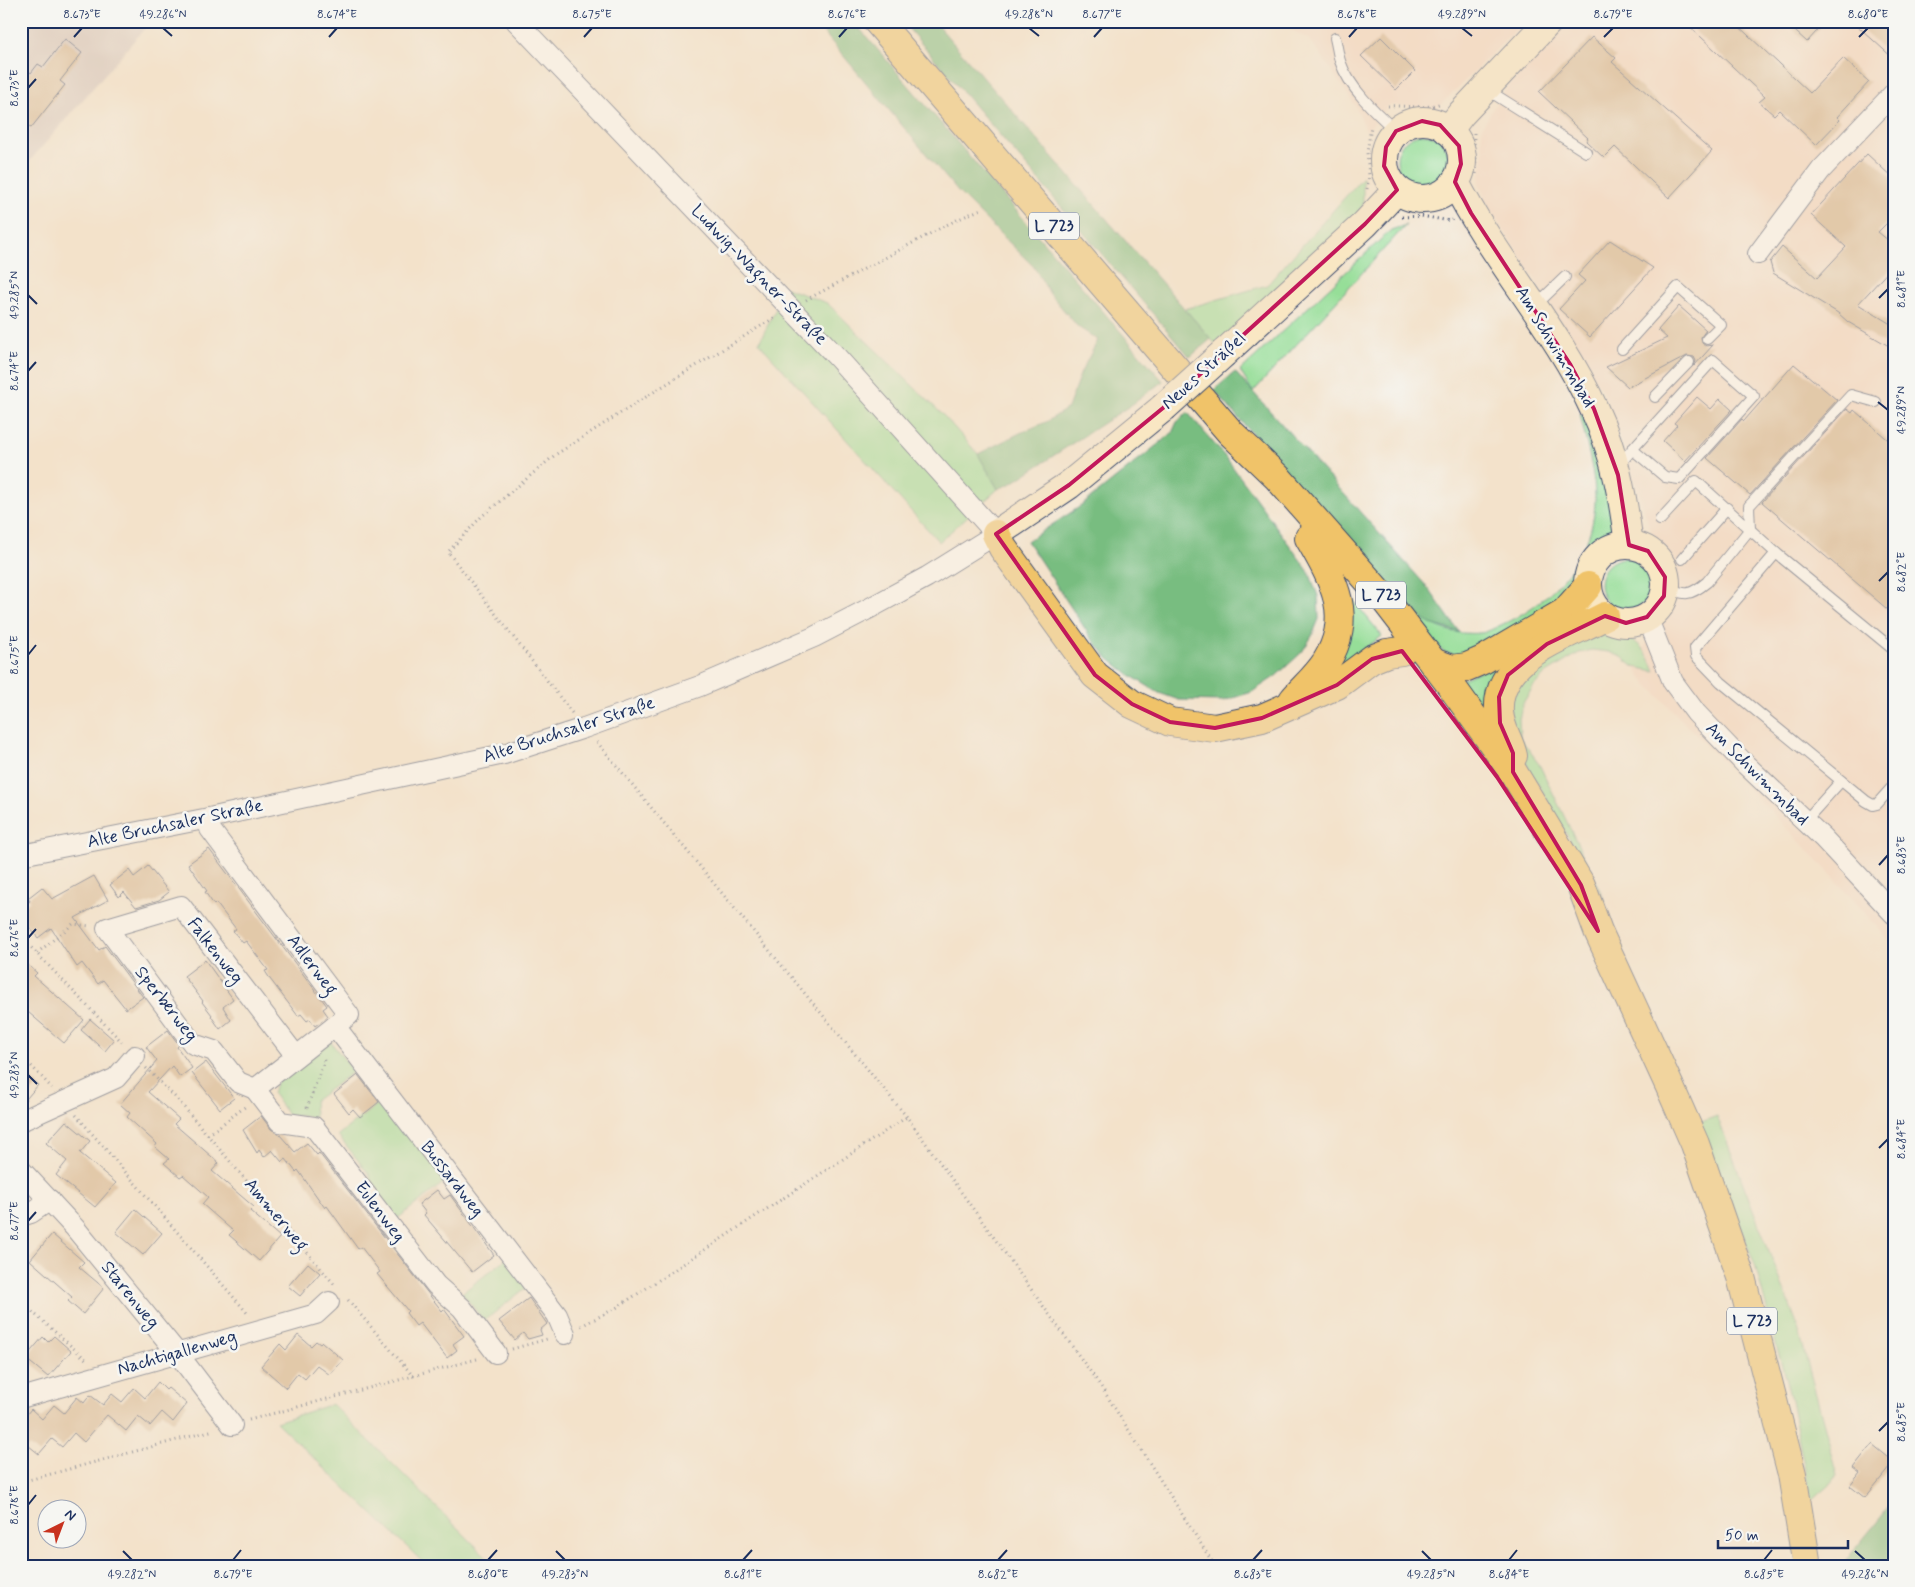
<svg xmlns="http://www.w3.org/2000/svg" width="1915" height="1587" viewBox="0 0 1915 1587" font-family="Mynerve,sans-serif">
<style>
.built{fill:#f3d4bf}
.industrial{fill:#cfc0bb}
.green{fill:#96de98;stroke:#58867b}
.forest{fill:#78bd80;stroke:#4a766f}
.building{fill:#cfaa82}
.lines{fill:none;stroke-linecap:round;stroke-linejoin:round}
.lane-casing{stroke:#3b4a6e;stroke-width:12}
.street-casing{stroke:#3b4a6e;stroke-width:22}
.secondary-casing{stroke:#3b4a6e;stroke-width:30}
.primary-casing{stroke:#3b4a6e;stroke-width:30}
.path{stroke:#3b4a6e;stroke-width:3;stroke-dasharray:1 4;stroke-linecap:butt}
.lane{stroke:#fff;stroke-width:10}
.street{stroke:#fff;stroke-width:20}
.secondary{stroke:#f9e7c3;stroke-width:28}
.primary{stroke:#f0c369;stroke-width:28}
.secondary-bridge-casing{stroke:#3b4a6e;stroke-width:30;stroke-linecap:butt}
.secondary-bridge{stroke:#f9e7c3;stroke-width:28}
.marked{fill:none;stroke:#c2185b;stroke-width:4;stroke-linejoin:round}
.ticks{fill:none;stroke:#1b2f5e;stroke-width:2}
.labels{text-anchor:middle;dominant-baseline:central;stroke-width:5;stroke-linejoin:round;paint-order:stroke}
.shield{fill:#f6f6f2;stroke:#5d6b8a;stroke-width:1}
.shield-label{font-size:16px;font-weight:bold;fill:#1b2f5e}
.street-label{font-size:18px;fill:#1b2f5e;stroke:#f6f6f2}
.neatline{fill:none;stroke:#1b2f5e;stroke-width:2}
.ticks-label{font-size:12px;text-anchor:middle;fill:#1b2f5e}
</style>
<rect width="100%" height="100%" fill="#f6f6f2"/>
<filter id="ink" filterUnits="userSpaceOnUse"><feTurbulence type="fractalNoise" baseFrequency=".02" numOctaves="2"/><feDisplacementMap in="SourceGraphic" scale="10" xChannelSelector="R" yChannelSelector="G"/><feConvolveMatrix kernelMatrix="1 2 1 2 8 2 1 2 1" color-interpolation-filters="sRGB"/></filter>
<filter id="wash" filterUnits="userSpaceOnUse"><feTurbulence type="fractalNoise" baseFrequency=".0096" numOctaves="4" result="noise"/><feDisplacementMap in="SourceGraphic" scale="20" xChannelSelector="R" yChannelSelector="G"/><feGaussianBlur stdDeviation="1.12" result="paint"/><feColorMatrix in="noise" values="0 0 0 0 0 0 0 0 0 0 0 0 0 0 0 0 0 1.4 0 .05"/><feComposite in="paint" operator="in"/></filter>
<g filter="url(#wash)">
<rect width="100%" height="100%" fill="#f3e2cb"/>
<g class="built">
<polygon points="1276,21 1525,21 1437,108 1389,105 1367,131 1355,105 1310,40"/>
<polygon points="1570,21 1894,21 1894,946 1826,869 1643,680 1634,667 1664,609 1675,596 1675,574 1667,554 1655,542 1604,394 1535,279 1488,206 1479,183 1483,151 1481,141 1483,126 1502,93"/>
</g>
<polygon class="industrial" points="21,21 151,21 21,171"/>
<g class="green">
<circle cx="1423" cy="160" r="26"/>
<polygon points="1363,177 1363,206 1350,226 1218,347 1185,309 1267,285"/>
<polygon points="1406,225 1253,392 1240,371 1391,230"/>
<polygon points="786,288 827,303 944,416 978,454 998,489 939,542 759,343"/>
<path d="M1580,413L1585,417L1610,483L1616,523L1610,544L1593,555L1576,593L1467,658L1444,652L1428,640L1395,598C1415,613 1434,630 1461,633C1467,633 1474,634 1480,633C1486,633 1494,628 1501,625C1546,605 1587,564 1594,514C1599,483 1586,444 1580,413Z"/>
<circle cx="1626" cy="584" r="26"/>
<polygon points="1345,590 1382,636 1327,676"/>
<path d="M1596,629C1628,638 1642,637 1655,671L1634,667L1622,657L1609,652L1592,650L1579,653L1545,674L1533,687L1523,703L1519,719L1520,738L1538,762L1605,901L1514,742L1509,698L1537,660Z"/>
<polygon points="1525,652 1492,720 1458,681"/>
<polygon points="329,1040 354,1071 314,1101 315,1117 288,1115 273,1094 276,1082"/>
<polygon points="383,1100 446,1181 397,1219 367,1180 371,1177 338,1135"/>
<polygon points="1717,1116 1796,1321 1838,1476 1811,1500 1790,1396 1755,1265 1699,1123"/>
<polygon points="506,1259 527,1287 484,1321 462,1293"/>
<polygon points="332,1404 496,1566 427,1566 276,1422"/>
</g>
<g class="forest">
<polygon points="814,21 853,21 1163,381 1134,403 1012,483 998,489 978,454 1020,433 1046,422 1068,408 1081,372 1098,340 1078,327 1050,294 1034,267 959,193"/>
<polygon points="902,21 934,21 1211,339 1190,357"/>
<polygon points="1235,372 1428,588 1459,632 1430,624 1395,598 1214,390"/>
<polygon points="1188,413 1227,459 1309,572 1318,596 1319,619 1312,636 1302,652 1276,676 1252,692 1223,701 1179,700 1159,693 1128,674 1108,658 1092,639 1027,541 1081,506 1172,433 1177,422"/>
<polygon points="1894,1501 1894,1566 1841,1566"/>
</g>
<g id="blocks">
<g class="building">
<polygon points="1684,21 1733,21 1810,93 1843,58 1869,82 1837,117 1840,120 1816,145 1779,110 1774,115 1759,102 1765,97"/>
<polygon points="1784,21 1826,21 1807,42"/>
<polygon points="1852,21 1894,21 1894,59"/>
<polygon points="1381,37 1415,71 1396,90 1361,56"/>
<polygon points="1592,37 1616,58 1612,62 1712,151 1669,198 1615,147 1604,158 1586,141 1588,138 1539,92"/>
<polygon points="65,39 82,53 60,81 65,85 31,128 21,121 21,65 31,73 38,64 43,67"/>
<polygon points="1867,154 1894,179 1894,216 1878,232 1894,245 1894,265 1858,304 1894,326 1894,349 1848,322 1838,313 1773,273 1770,262 1782,247 1817,278 1846,247 1811,215"/>
<polygon points="1610,240 1653,268 1590,337 1559,309 1585,281 1578,275"/>
<polygon points="1679,306 1706,330 1701,337 1702,343 1706,346 1713,345 1694,366 1696,361 1694,357 1687,356 1628,387 1606,367 1667,338 1658,330"/>
<polygon points="1794,364 1837,400 1750,495 1707,458 1742,419 1744,421"/>
<polygon points="1697,397 1711,409 1720,399 1732,410 1685,461 1663,441 1677,425 1674,423"/>
<polygon points="1847,409 1852,413 1854,410 1894,445 1894,615 1762,502"/>
<polygon points="209,849 327,1006 323,1009 328,1016 315,1026 310,1019 307,1021 301,1014 298,1016 270,979 265,971 268,970 246,941 243,943 233,931 236,929 216,903 214,905 205,892 207,891 188,864"/>
<polygon points="148,866 169,892 159,900 136,907 124,892 119,897 110,885 129,870 134,877"/>
<polygon points="94,876 108,900 75,918 99,950 105,946 143,997 126,1009 103,980 98,984 82,963 77,967 51,928 38,938 21,917 21,908 30,901 28,898 42,887 52,899"/>
<polygon points="21,959 37,973 34,976 84,1020 64,1043 21,1006"/>
<polygon points="205,960 233,999 223,1007 231,1020 220,1029 211,1016 212,1015 202,1002 203,1001 184,976"/>
<polygon points="90,1019 114,1040 105,1051 81,1030"/>
<polygon points="168,1030 179,1045 177,1047 192,1068 180,1077 172,1066 148,1092 179,1119 174,1124 219,1163 212,1171 254,1207 250,1211 280,1237 259,1261 229,1235 233,1231 202,1204 208,1197 183,1175 180,1177 164,1163 169,1159 155,1147 157,1144 127,1117 130,1113 120,1104 157,1061 146,1047"/>
<polygon points="206,1062 234,1098 220,1109 192,1073"/>
<polygon points="21,1071 38,1085 21,1105"/>
<polygon points="358,1075 379,1102 360,1117 353,1109 349,1113 334,1094"/>
<polygon points="261,1116 271,1129 279,1134 295,1152 307,1143 317,1155 319,1153 427,1292 442,1311 444,1309 464,1336 453,1344 457,1350 447,1358 420,1323 416,1326 406,1313 408,1311 377,1274 380,1272 361,1247 358,1249 327,1206 325,1208 298,1170 296,1172 286,1159 282,1162 272,1150 264,1157 259,1150 257,1153 243,1130"/>
<polygon points="66,1121 90,1141 80,1153 116,1183 95,1207 56,1175 67,1161 46,1143"/>
<polygon points="437,1190 444,1199 450,1195 494,1255 472,1272 424,1215 426,1213 419,1204"/>
<polygon points="135,1209 162,1233 143,1255 116,1232"/>
<polygon points="52,1234 84,1262 79,1267 104,1288 83,1314 68,1301 72,1297 30,1260"/>
<polygon points="308,1263 320,1273 300,1296 288,1286"/>
<polygon points="529,1298 547,1324 540,1330 542,1335 528,1339 523,1333 515,1340 499,1321"/>
<polygon points="298,1335 311,1346 316,1341 320,1344 322,1342 343,1360 330,1375 317,1365 305,1379 298,1373 286,1388 261,1366 280,1344 286,1350"/>
<polygon points="54,1336 71,1351 48,1377 25,1358 43,1337 48,1342"/>
<polygon points="158,1382 166,1390 168,1388 187,1404 173,1422 162,1412 150,1426 138,1416 126,1431 107,1415 84,1442 74,1433 62,1447 52,1439 39,1454 29,1446 21,1455 21,1421 31,1409 42,1419 54,1405 64,1413 77,1397 84,1403 90,1395 103,1405 112,1394 122,1402 134,1388 145,1398"/>
<polygon points="1872,1444 1894,1462 1865,1498 1850,1486 1860,1473 1853,1468"/>
</g>
</g>
</g>
<g filter="url(#ink)">
<use href="#blocks" fill-opacity="0" stroke="#3b4a6e" stroke-width="1"/>
<g class="lines">
<g class="lane-casing">
<g id="lane">
<path d="M1335,38C1337,46 1338,54 1340,61C1349,88 1376,113 1396,131"/>
<polyline points="1486,89 1586,152"/>
<polyline points="1535,306 1565,277"/>
<polyline points="1622,349 1678,287 1721,325 1707,339"/>
<polyline points="1655,397 1689,362"/>
<polyline points="1618,466 1637,444 1713,360 1754,396 1679,479 1665,477 1632,449"/>
<polyline points="1660,520 1696,481 1776,553 1894,650"/>
<polyline points="1776,553 1695,648 1696,656 1721,682 1866,801 1873,805 1877,804 1894,785"/>
<polyline points="1682,559 1727,508"/>
<path d="M1666,587C1685,596 1690,596 1707,582L1750,529L1749,506L1851,395L1876,402"/>
<polyline points="1805,821 1841,781"/>
</g>
</g>
<g class="street-casing">
<g id="street">
<polyline points="1758,254 1821,170 1894,93"/>
<polyline points="1647,617 1673,682 1696,713 1746,765 1823,838 1894,914"/>
<polyline points="209,818 210,829 349,1015 255,1089"/>
<polyline points="21,855 209,818 504,754 584,728 700,686 814,637 870,608 927,577 996,534 836,356 516,21"/>
<polyline points="335,1026 557,1315 565,1334"/>
<polyline points="255,1089 238,1082 214,1051 193,1044 107,928 181,906 296,1056"/>
<polyline points="255,1089 280,1122 314,1127 436,1285 462,1308 496,1353"/>
<polyline points="21,1121 116,1078 135,1056"/>
<polyline points="21,1170 75,1228 178,1354 232,1425"/>
<polyline points="21,1216 31,1213 50,1200"/>
<polyline points="21,1398 316,1314 329,1302"/>
</g>
</g>
<g class="secondary-casing">
<g id="secondary">
<circle cx="1423" cy="160" r="39"/>
<polyline points="1448,131 1461,114 1549,21"/>
<path d="M1455,182C1495,261 1557,328 1594,409C1615,453 1623,497 1629,545"/>
<polyline points="1224,353 1365,224 1397,190"/>
<polyline points="996,534 1069,485 1163,408"/>
<circle cx="1627" cy="584" r="39"/>
</g>
</g>
<g class="primary-casing">
<g id="primary">
<polyline points="877,21 1230,432 1278,478 1382,596 1449,683 1513,772 1581,885 1598,931 1669,1085 1695,1144 1741,1277 1792,1474 1807,1566"/>
<polyline points="996,534 1003,548 1095,675 1132,704 1170,722 1215,728 1262,718 1337,685 1372,659 1387,653 1402,651"/>
<polyline points="1432,662 1452,669 1467,667 1483,660 1565,612 1588,586"/>
<path d="M1293,700C1303,688 1317,676 1326,662C1355,616 1333,580 1309,538"/>
<path d="M1513,756C1510,741 1500,729 1499,712C1495,656 1566,637 1605,616"/>
</g>
</g>
<g class="path">
<path d="M1388,106C1405,105 1425,110 1441,103"/>
<path d="M1474,133C1473,147 1478,159 1476,174"/>
<polyline points="1367,189 1369,176 1367,153 1371,126"/>
<polyline points="1402,217 1421,216 1450,221 1452,219"/>
<polyline points="806,300 950,223 981,209"/>
<polyline points="572,713 448,552 481,517 555,455 660,388 774,318"/>
<polyline points="597,742 907,1117"/>
<polyline points="21,937 123,1043"/>
<polyline points="37,953 73,924 90,926"/>
<polyline points="21,1055 52,1088"/>
<polyline points="146,1068 177,1099 334,1284"/>
<polyline points="307,1108 324,1061 323,1058"/>
<polyline points="76,1115 249,1315"/>
<polyline points="208,1135 246,1106"/>
<polyline points="348,1300 414,1377"/>
<polyline points="21,1302 88,1361"/>
<polyline points="581,1326 616,1308 907,1117 1100,1385 1215,1566"/>
<polyline points="512,1349 547,1339"/>
<polyline points="249,1420 477,1359"/>
<polyline points="21,1482 214,1430"/>
</g>
<use href="#lane" class="lane"/>
<use href="#street" class="street"/>
<use href="#secondary" class="secondary"/>
<use href="#primary" class="primary"/>
<g class="secondary-bridge-casing">
<polyline id="secondary-bridge" points="1163,408 1224,353"/>
</g>
<use href="#secondary-bridge" class="secondary-bridge"/>
</g>
</g>
<path d="M0 0H1915V1587H0ZM1422,121L1440,125L1459,146L1461,164L1455,182L1471,213L1570,364L1594,409L1618,475L1629,545L1648,551L1665,577L1664,596L1647,617L1626,623L1605,616L1547,644L1508,675L1499,697L1500,723L1513,753V772L1581,885L1598,931L1497,777L1402,651L1372,659L1337,685L1262,718L1215,728L1170,722L1132,704L1095,675L996,534L1069,485L1163,408L1365,224L1397,190L1384,166L1386,147L1396,131Z" fill="#f3e2cb" fill-opacity=".55" fill-rule="evenodd"/>
<path class="marked" d="M1422,121L1440,125L1459,146L1461,164L1455,182L1471,213L1570,364L1594,409L1618,475L1629,545L1648,551L1665,577L1664,596L1647,617L1626,623L1605,616L1547,644L1508,675L1499,697L1500,723L1513,753V772L1581,885L1598,931L1497,777L1402,651L1372,659L1337,685L1262,718L1215,728L1170,722L1132,704L1095,675L996,534L1069,485L1163,408L1365,224L1397,190L1384,166L1386,147L1396,131Z"/>
<path class="ticks" d="M163,28L172,36M1029,28L1039,36M1462,28L1472,36M74,37L82,28M329,37L337,28M584,37L592,28M839,37L847,28M1094,37L1102,28M1349,37L1357,28M1604,37L1613,28M1859,37L1868,28M28,88L36,79M28,295L37,304M1879,298L1888,289M28,371L36,362M1878,402L1888,410M1879,581L1888,572M28,655L36,645M1879,865L1888,855M28,938L36,929M28,1075L37,1084M1879,1148L1888,1139M28,1221L36,1212M1879,1431L1888,1422M28,1505L36,1495M123,1551L132,1560M556,1551L565,1560M1422,1551L1431,1560M1855,1551L1865,1560M233,1560L241,1550M488,1560L497,1550M743,1560L752,1550M998,1560L1007,1550M1253,1560L1262,1550M1509,1560L1517,1550M1764,1560L1772,1550"/>
<g class="labels">
<g class="shield">
<rect x="1029" y="212.5" width="50" height="27" rx="4"/>
<rect x="1356" y="581.5" width="50" height="27" rx="4"/>
<rect x="1727" y="1307.5" width="50" height="27" rx="4"/>
</g>
<g class="shield-label">
<text x="1054" y="226">L 723</text>
<text x="1381" y="595">L 723</text>
<text x="1752" y="1321">L 723</text>
</g>
<g class="street-label">
<text transform="translate(759 275) rotate(46)">Ludwig-Wagner-Straße</text>
<text transform="translate(1555 347) rotate(59)">Am Schwimmbad</text>
<text transform="translate(1204 371) rotate(-42)">Neues Sträßel</text>
<text transform="translate(569 730) rotate(-18)">Alte Bruchsaler Straße</text>
<text transform="translate(1757 774) rotate(45)">Am Schwimmbad</text>
<text transform="translate(175 824) rotate(-12)">Alte Bruchsaler Straße</text>
<text transform="translate(215 951) rotate(52)">Falkenweg</text>
<text transform="translate(312 965) rotate(53)">Adlerweg</text>
<text transform="translate(166 1004) rotate(52)">Sperberweg</text>
<text transform="translate(452 1179) rotate(52)">Bussardweg</text>
<text transform="translate(380 1212) rotate(53)">Eulenweg</text>
<text transform="translate(276 1215) rotate(50)">Ammerweg</text>
<text transform="translate(130 1295) rotate(51)">Starenweg</text>
<text transform="translate(177 1353) rotate(-16)">Nachtigallenweg</text>
</g>
</g>
<rect width="1915" height="1587" fill="none" stroke="#f6f6f2" stroke-width="55"/>
<g transform="translate(62 1524) rotate(42)"><circle r="24" fill="#f6f6f2" stroke="#9ea6b7"/>
<path d="M0-4L9 19L0 12L-9 19Z" fill="#c8321e"/>
<text y="-8" font-size="14" font-weight="bold" text-anchor="middle" fill="#1b2f5e">N</text>
</g>
<path d="M1718 1540v8h130v-8" fill="none" stroke="#1b2f5e" stroke-width="2.5"/>
<text x="1725" y="1540" font-size="15" fill="#1b2f5e" stroke="#f6f6f2" stroke-width="4" paint-order="stroke">50 m</text>
<rect x="28" y="28" width="1860" height="1532" class="neatline"/>
<g class="ticks-label">
<text x="82" y="18">8.673°E</text>
<text x="163" y="18">49.286°N</text>
<text x="337" y="18">8.674°E</text>
<text x="592" y="18">8.675°E</text>
<text x="847" y="18">8.676°E</text>
<text x="1029" y="18">49.288°N</text>
<text x="1102" y="18">8.677°E</text>
<text x="1357" y="18">8.678°E</text>
<text x="1462" y="18">49.289°N</text>
<text x="1613" y="18">8.679°E</text>
<text x="1868" y="18">8.680°E</text>
<text transform="translate(14 88) rotate(-90)" y="4">8.673°E</text>
<text transform="translate(1901 289) rotate(-90)" y="4">8.681°E</text>
<text transform="translate(14 295) rotate(-90)" y="4">49.285°N</text>
<text transform="translate(14 371) rotate(-90)" y="4">8.674°E</text>
<text transform="translate(1901 410) rotate(-90)" y="4">49.289°N</text>
<text transform="translate(1901 572) rotate(-90)" y="4">8.682°E</text>
<text transform="translate(14 655) rotate(-90)" y="4">8.675°E</text>
<text transform="translate(1901 855) rotate(-90)" y="4">8.683°E</text>
<text transform="translate(14 938) rotate(-90)" y="4">8.676°E</text>
<text transform="translate(14 1075) rotate(-90)" y="4">49.283°N</text>
<text transform="translate(1901 1139) rotate(-90)" y="4">8.684°E</text>
<text transform="translate(14 1221) rotate(-90)" y="4">8.677°E</text>
<text transform="translate(1901 1422) rotate(-90)" y="4">8.685°E</text>
<text transform="translate(14 1505) rotate(-90)" y="4">8.678°E</text>
<text x="132" y="1578">49.282°N</text>
<text x="233" y="1578">8.679°E</text>
<text x="488" y="1578">8.680°E</text>
<text x="565" y="1578">49.283°N</text>
<text x="743" y="1578">8.681°E</text>
<text x="998" y="1578">8.682°E</text>
<text x="1253" y="1578">8.683°E</text>
<text x="1431" y="1578">49.285°N</text>
<text x="1509" y="1578">8.684°E</text>
<text x="1764" y="1578">8.685°E</text>
<text x="1865" y="1578">49.286°N</text>
</g>
</svg>
